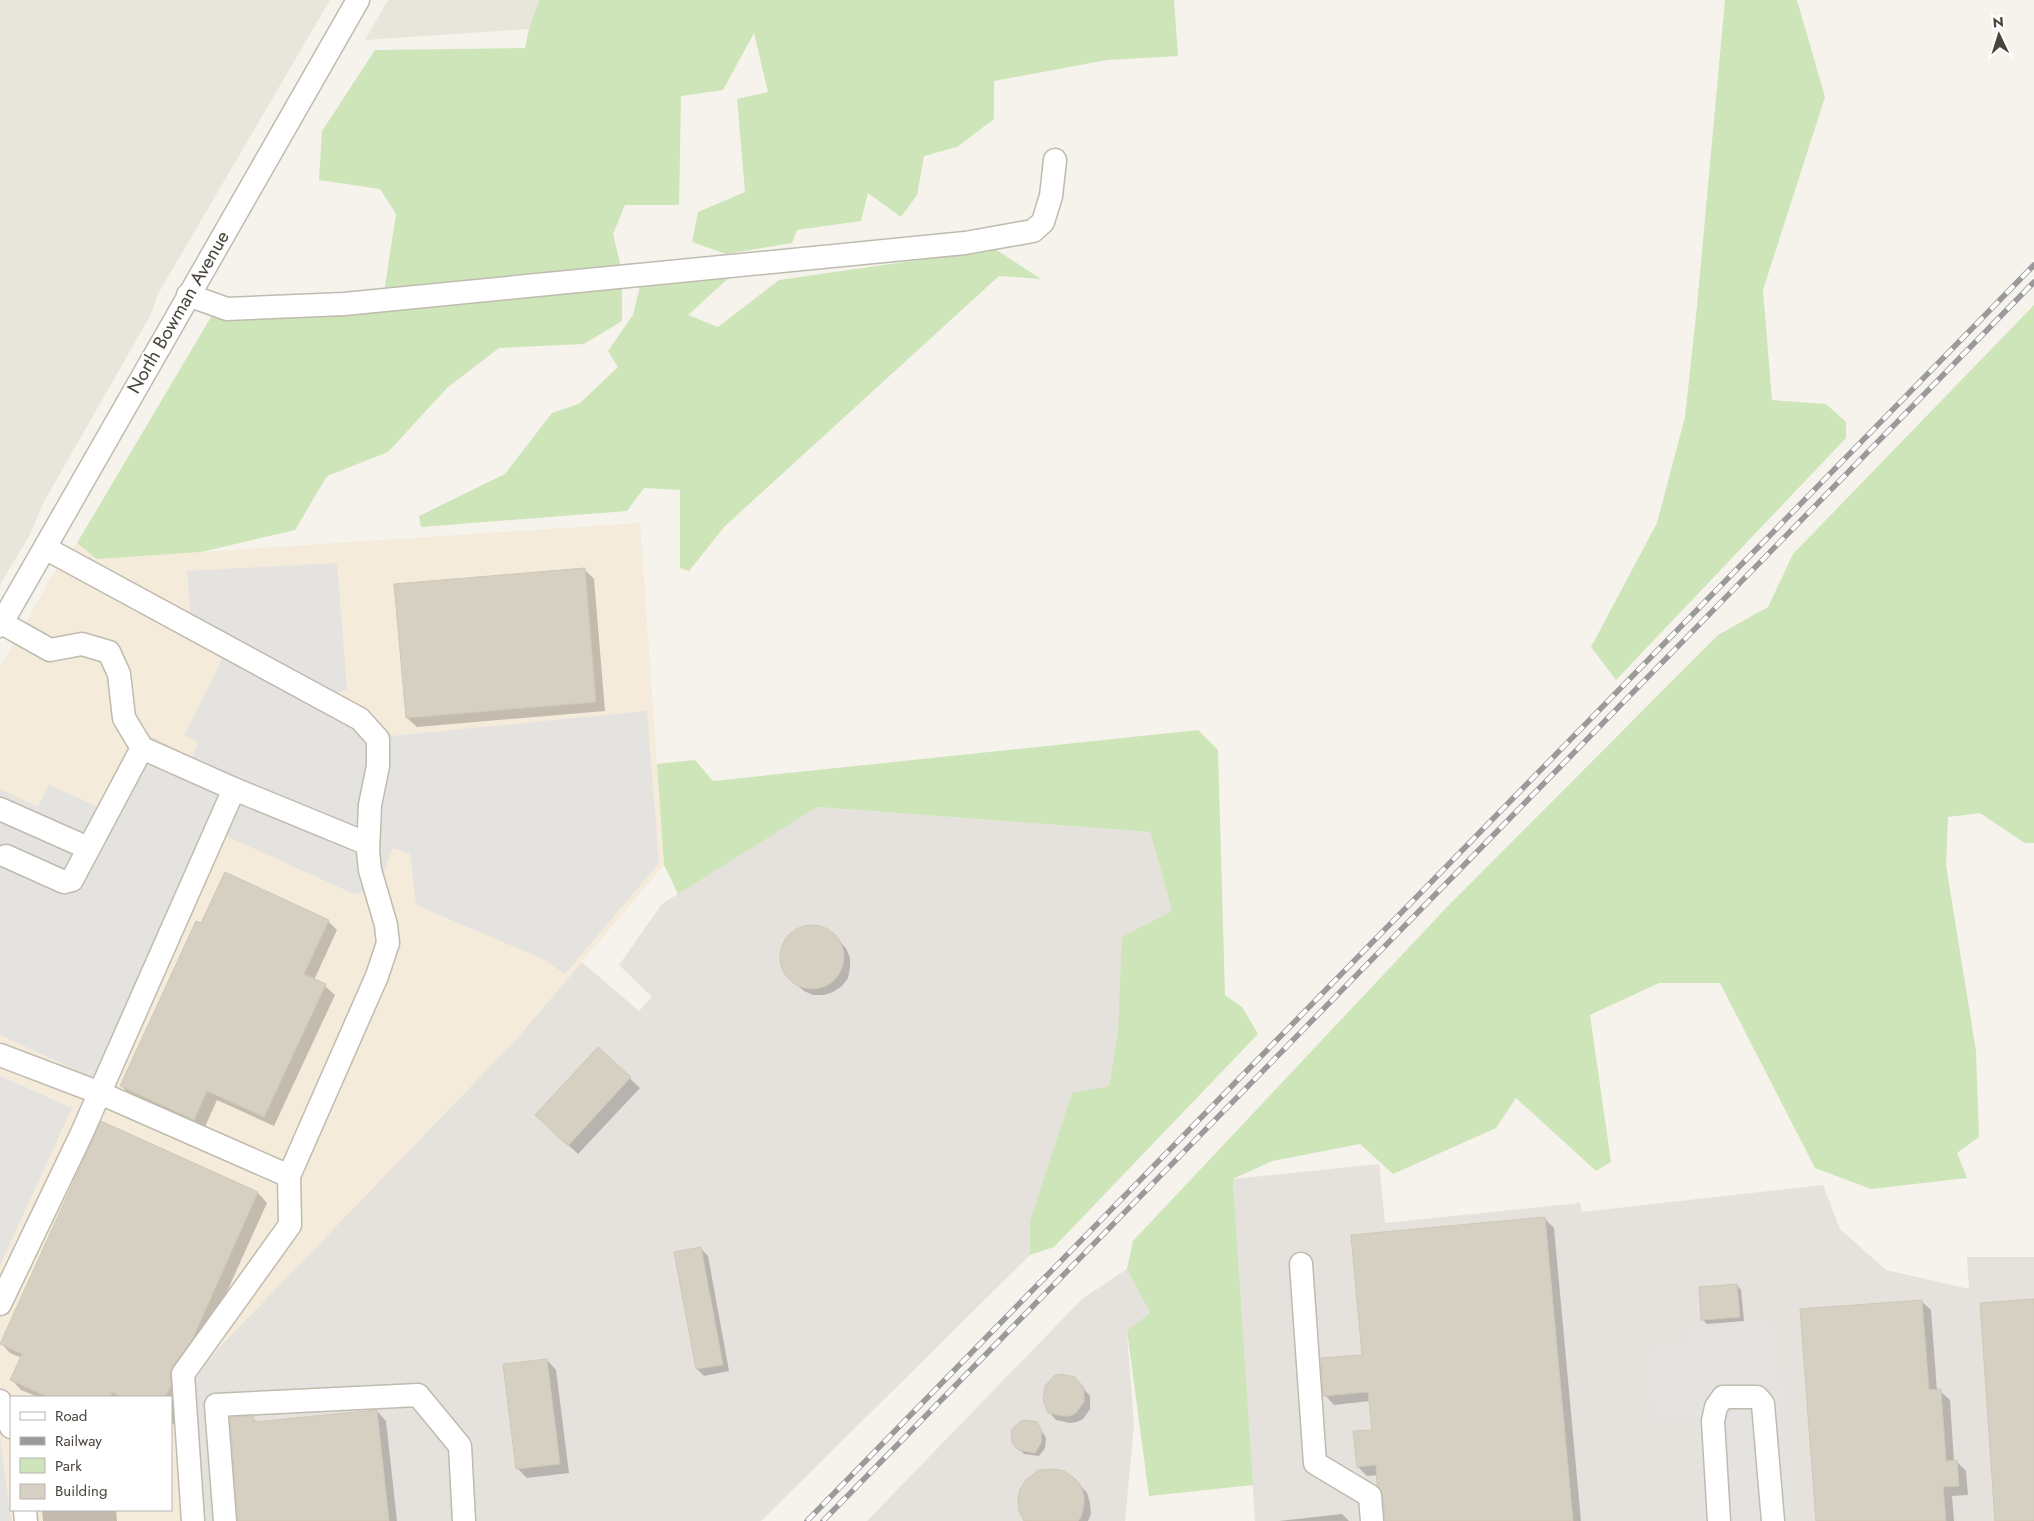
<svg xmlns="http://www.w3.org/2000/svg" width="2034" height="1521" viewBox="0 0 2034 1521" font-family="Jost,sans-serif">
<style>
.residential{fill:#e8e5db}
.commercial{fill:#f4ebda;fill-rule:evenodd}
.industrial{fill:#e5e2dd}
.green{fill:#cee5b9}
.parking{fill:#e4e3e0}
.shadow{fill:#0003}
.building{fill:#d6d0c3;stroke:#d0c8b6}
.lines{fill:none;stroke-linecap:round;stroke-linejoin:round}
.minor-casing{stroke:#c0bbaf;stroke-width:25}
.minor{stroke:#fff;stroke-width:22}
.rail-casing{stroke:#9a9a9a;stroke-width:5.5}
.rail{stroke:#fff;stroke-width:4;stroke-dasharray:11;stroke-linecap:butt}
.labels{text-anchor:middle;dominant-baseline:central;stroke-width:4;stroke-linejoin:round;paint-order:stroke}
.street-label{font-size:19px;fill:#49443a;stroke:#fff}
</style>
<rect width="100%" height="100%" fill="#f5f3ec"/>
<g class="residential">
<polygon points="0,0 330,0 158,294 150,316 45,500 29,536 0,585"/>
<polygon points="388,0 539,0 529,29 365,40"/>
</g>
<path class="commercial" d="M640,523L664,865L513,1043L204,1521H0V667L55,571L77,543L97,559ZM11,1397H171V1510H11Z"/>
<g class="industrial">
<polygon points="816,807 1150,832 1172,911 1118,1031 1109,1086 1030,1221 1030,1255 761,1521 204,1521 192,1376 513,1043 582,962 639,1011 652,997 619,965 662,904"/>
<polygon points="1379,1164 1385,1223 1580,1203 1582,1212 1823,1185 1840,1229 1886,1270 1969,1289 1967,1257 2034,1257 2034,1521 1255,1521 1233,1179"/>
<polygon points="1127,1269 1150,1313 1127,1332 1134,1425 1125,1521 867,1521 1082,1299"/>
</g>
<g class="green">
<polygon points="539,0 1174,0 1178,56 1107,60 994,81 994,119 957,147 924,156 917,195 901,217 868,193 861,221 797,230 792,243 726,254 692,242 698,212 745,192 737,99 768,92 754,33 723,90 681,96 679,205 625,205 613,234 621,267 384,292 396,214 380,189 319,180 322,131 375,50 525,48 529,29"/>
<polygon points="1725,0 1797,0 1825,97 1763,290 1772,400 1826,404 1846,422 1846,438 1616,680 1591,647 1657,523 1685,417 1697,306"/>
<polygon points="995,249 1041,279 999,276 725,526 689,571 680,568 680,490 644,488 627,511 421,527 419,516 505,474 552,413 579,404 618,367 608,351 633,315 641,282 734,273 688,315 718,327 779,280"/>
<polygon points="622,284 622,321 584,344 499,348 447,388 388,452 327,476 295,530 201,552 97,559 77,543 211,317 303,317"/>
<polygon points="2034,305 2034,843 2025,843 1980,813 1948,817 1946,865 1976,1051 1979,1137 1957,1153 1967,1178 1871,1189 1815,1168 1720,983 1659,983 1590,1015 1611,1162 1596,1171 1516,1098 1496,1128 1393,1174 1360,1144 1272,1161 1233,1179 1253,1485 1149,1496 1127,1331 1150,1313 1127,1269 1133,1241 1447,907 1718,635 1768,607 1793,554"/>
<polygon points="1198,730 1218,750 1225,995 1242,1007 1258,1034 1054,1247 1030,1255 1030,1221 1072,1093 1109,1086 1118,1031 1122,937 1172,911 1150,832 817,807 678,894 664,865 657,764 695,760 713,781"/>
</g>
<g class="parking">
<polygon points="337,563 347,689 334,694 391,736 647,711 659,863 565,974 543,959 416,905 410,854 393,848 378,887 354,894 211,829 95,1079 0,1035 0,789 38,807 49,784 99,808 138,730 192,757 198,742 184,735 223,657 193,642 187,571"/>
<polygon points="0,1076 72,1108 0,1265"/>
<polygon points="1772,1321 1777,1383 1783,1383 1792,1521 1704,1521 1695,1417 1654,1419 1649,1349 1689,1344 1689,1329"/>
<polygon points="0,1436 11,1521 0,1521"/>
</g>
<g class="shadow">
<polygon points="584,569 594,579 605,711 417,727 407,718"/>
<polygon points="328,921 337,930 314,980 325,986 335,995 274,1126 217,1100 204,1129 131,1095 121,1086 202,925"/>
<polygon points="813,926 823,928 832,933 846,948 850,958 850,968 848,978 842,986 833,992 824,995 813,995 804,991 796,984 783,968 781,958 782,948 787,939 795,931 803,927"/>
<polygon points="598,1048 640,1088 578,1154 546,1124"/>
<polygon points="102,1123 258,1193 267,1203 201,1349 174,1425 171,1423 171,1397 38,1397 21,1390 12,1380 22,1358 10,1353 1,1343"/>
<polygon points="1545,1219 1554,1228 1581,1521 1386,1521 1384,1494 1378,1475 1367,1476 1358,1467 1373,1431 1370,1401 1334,1405 1325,1395 1364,1356"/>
<polygon points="701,1249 708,1256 729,1371 704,1376 697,1369"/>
<polygon points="1737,1285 1741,1290 1744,1321 1707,1324 1702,1319"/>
<polygon points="1921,1301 1931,1310 1937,1391 1940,1391 1950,1400 1954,1462 1957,1462 1966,1471 1968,1495 1952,1496 1954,1521 1818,1521"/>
<polygon points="547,1360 556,1370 569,1473 527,1478 517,1468"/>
<polygon points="1081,1386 1090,1396 1090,1409 1083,1419 1077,1422 1070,1423 1056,1420 1049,1412"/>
<polygon points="377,1411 386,1421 397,1521 240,1521 253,1418 257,1423"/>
<polygon points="1037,1423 1046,1438 1045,1448 1039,1456 1024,1454 1019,1449"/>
<polygon points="1080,1485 1087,1493 1090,1503 1091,1514 1088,1521 1026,1521"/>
<polygon points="42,1510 116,1510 117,1521 43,1521"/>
<polygon points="1342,1514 1349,1521 1279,1521"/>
</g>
<g class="building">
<polygon points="585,568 596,702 406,718 394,584"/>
<polygon points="225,872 329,920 304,974 326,984 264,1117 207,1091 194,1120 120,1086 196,921 201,923"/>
<circle cx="812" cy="957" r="32"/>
<polygon points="598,1047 631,1077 568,1146 535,1115"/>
<polygon points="101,1121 258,1192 192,1340 172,1367 170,1375 171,1386 165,1397 123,1397 112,1392 110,1397 48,1397 10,1380 22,1354 0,1344"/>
<polygon points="1545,1217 1573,1521 1385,1521 1383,1495 1377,1485 1376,1465 1357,1467 1353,1431 1372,1430 1368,1392 1323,1396 1321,1358 1362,1355 1351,1235"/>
<polygon points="701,1247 723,1365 696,1369 674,1252"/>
<polygon points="1737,1284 1740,1317 1701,1320 1699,1287"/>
<polygon points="2034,1299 2034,1521 1995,1521 1980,1303"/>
<polygon points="1922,1300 1929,1390 1941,1389 1946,1461 1957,1460 1959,1486 1943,1487 1946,1521 1816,1521 1800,1309"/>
<polygon points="547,1359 560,1464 516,1469 503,1364"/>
<polygon points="1061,1374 1075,1377 1084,1388 1084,1402 1076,1413 1070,1416 1063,1416 1048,1413 1043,1400 1045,1386 1054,1376"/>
<polygon points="377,1410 389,1521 238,1521 230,1417 253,1416 254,1422"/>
<polygon points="1026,1420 1037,1422 1042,1432 1041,1443 1035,1453 1018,1450 1012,1443 1011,1432 1013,1428 1021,1421"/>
<polygon points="1054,1469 1064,1471 1073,1477 1080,1484 1084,1495 1084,1506 1081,1517 1078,1521 1024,1521 1019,1511 1018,1499 1020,1489 1026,1480 1038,1470"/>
</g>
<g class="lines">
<g class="minor-casing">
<g id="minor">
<polyline points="188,295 227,309 344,304 965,243 1033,231 1043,222 1051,196 1055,160"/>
<polyline points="2,623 50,650 82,644 109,652 119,674 124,718 142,748 234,789 368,844"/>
<polyline points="0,626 358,0"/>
<polyline points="0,809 88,848"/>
<polyline points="6,856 64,882 72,880 142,748"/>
<polyline points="0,1055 100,1093 289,1176 377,976 388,943 386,925 370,870 368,851 370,805 378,766 378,739 360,719 45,548"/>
<polyline points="1301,1264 1315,1463 1370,1496 1372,1521"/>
<polyline points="0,1304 81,1135 234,789"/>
<polyline points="0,1401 11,1427"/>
<polyline points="25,1510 26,1521"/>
<polyline points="193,1521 183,1374 290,1225 289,1176"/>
<polyline points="225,1521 216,1405 418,1395 460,1446 464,1521"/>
<polyline points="1719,1521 1713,1421 1716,1407 1723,1397 1757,1397 1763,1404 1773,1521"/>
</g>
</g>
<use href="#minor" class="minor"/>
<g class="rail-casing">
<g id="rail">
<polyline points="807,1521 2034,265"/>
<polyline points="823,1521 2034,282"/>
</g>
</g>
<use href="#rail" class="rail"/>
</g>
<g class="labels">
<g class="street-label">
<text transform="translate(178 312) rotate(-60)">North Bowman Avenue</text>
</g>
</g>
<rect x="10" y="1396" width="162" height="115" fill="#ffffff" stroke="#b6b4b0"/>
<rect x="20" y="1412" width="25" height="8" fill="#ffffff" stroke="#b6b4b0"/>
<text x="55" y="1421" font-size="15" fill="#49443a">Road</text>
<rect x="20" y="1437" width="25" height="8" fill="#9a9a9a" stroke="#b6b4b0"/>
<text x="55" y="1446" font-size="15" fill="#49443a">Railway</text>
<rect x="20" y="1458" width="25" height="15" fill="#cee5b9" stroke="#b6b4b0"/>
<text x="55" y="1471" font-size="15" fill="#49443a">Park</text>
<rect x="20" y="1484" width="25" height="15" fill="#d6d0c3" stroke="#b6b4b0"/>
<text x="55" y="1496" font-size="15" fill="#49443a">Building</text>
<g transform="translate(1999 35) rotate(356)" stroke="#ffffff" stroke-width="4" paint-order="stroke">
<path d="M0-4L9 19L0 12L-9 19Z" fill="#49443a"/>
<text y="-8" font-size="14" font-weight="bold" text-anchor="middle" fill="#49443a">N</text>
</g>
</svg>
